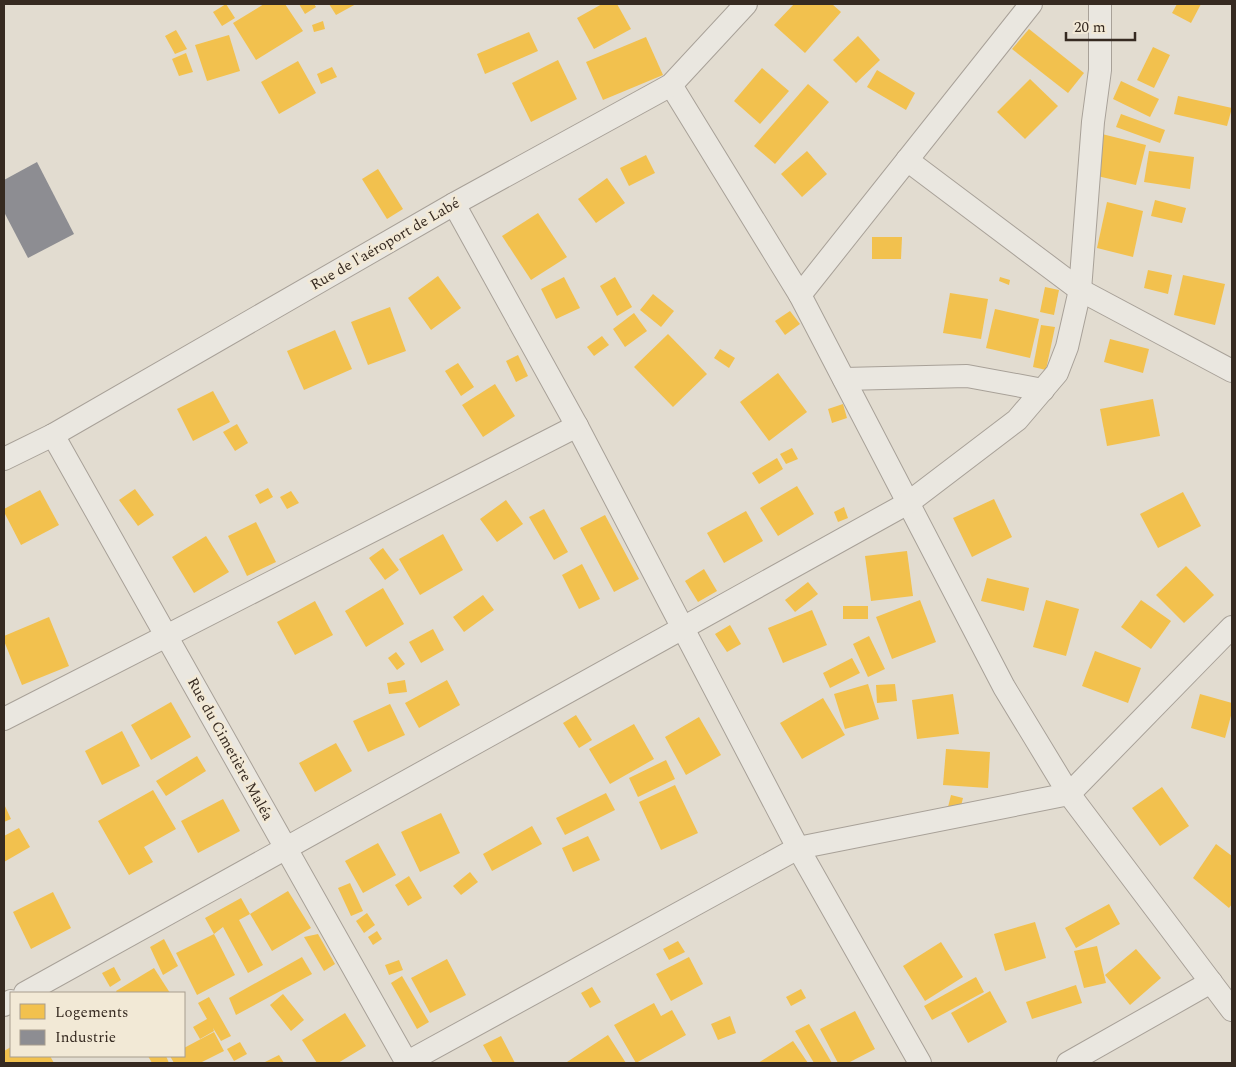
<svg xmlns="http://www.w3.org/2000/svg" width="1236" height="1067" viewBox="0 0 1236 1067" font-family="Spectral,serif">
<style>
.homes{fill:#f2c14e}
.industry{fill:#8d8d92}
.lines{fill:none;stroke-linecap:round;stroke-linejoin:round}
.minor-casing{stroke:#a8a198;stroke-width:24}
.minor{stroke:#eae7e0;stroke-width:22}
.labels{text-anchor:middle;dominant-baseline:central;stroke-width:5;stroke-linejoin:round;paint-order:stroke}
.street-label{font-size:15px;fill:#362a21;stroke:#f2e9d6}
</style>
<rect width="100%" height="100%" fill="#e2dcd0"/>
<g class="homes">
<polygon points="226,4 235,18 222,26 213,12"/>
<polygon points="264,4 285,4 303,31 256,60 233,23"/>
<polygon points="299,4 314,4 316,7 305,14"/>
<polygon points="329,4 356,4 336,15"/>
<polygon points="602,4 617,4 631,29 594,49 577,18"/>
<polygon points="794,4 832,4 841,12 805,53 774,25"/>
<polygon points="1177,4 1201,4 1191,23 1172,13"/>
<polygon points="323,21 325,29 314,32 312,25"/>
<polygon points="1029,29 1084,73 1068,93 1012,49"/>
<polygon points="176,30 187,49 175,54 165,36"/>
<polygon points="529,32 538,51 485,74 477,54"/>
<polygon points="229,35 240,71 207,81 195,45"/>
<polygon points="858,36 880,60 856,83 833,60"/>
<polygon points="646,37 663,75 603,100 586,62"/>
<polygon points="1153,47 1170,55 1154,88 1137,80"/>
<polygon points="186,53 193,72 179,76 172,59"/>
<polygon points="558,60 577,99 531,122 512,83"/>
<polygon points="298,61 316,93 279,114 261,82"/>
<polygon points="332,67 337,77 321,84 317,74"/>
<polygon points="762,68 789,91 760,124 734,101"/>
<polygon points="877,70 915,93 906,110 867,87"/>
<polygon points="1030,79 1058,106 1025,139 997,112"/>
<polygon points="1121,81 1159,99 1150,117 1113,99"/>
<polygon points="808,84 829,102 775,164 754,146"/>
<polygon points="1178,96 1232,108 1227,126 1174,114"/>
<polygon points="1121,114 1165,130 1160,143 1116,127"/>
<polygon points="1102,134 1146,145 1136,185 1093,175"/>
<polygon points="807,151 827,174 802,197 781,174"/>
<polygon points="1149,151 1194,157 1190,189 1144,182"/>
<polygon points="646,155 655,173 629,186 620,168"/>
<polygon points="378,169 403,209 387,219 362,179"/>
<polygon points="607,178 625,203 596,223 578,199"/>
<polygon points="1155,200 1186,208 1182,223 1151,216"/>
<polygon points="1107,202 1143,211 1133,257 1097,248"/>
<polygon points="538,213 567,257 531,280 502,236"/>
<polygon points="872,237 902,237 901,259 872,259"/>
<polygon points="1148,270 1172,275 1168,294 1144,288"/>
<polygon points="1183,275 1225,284 1215,325 1174,315"/>
<polygon points="438,276 461,308 431,330 408,298"/>
<polygon points="564,277 580,308 556,319 541,289"/>
<polygon points="615,277 632,307 617,316 600,286"/>
<polygon points="1000,277 1010,280 1009,285 999,281"/>
<polygon points="1045,287 1059,290 1054,315 1040,312"/>
<polygon points="950,293 988,299 981,339 943,333"/>
<polygon points="653,294 674,311 661,327 640,310"/>
<polygon points="390,307 406,351 368,365 351,322"/>
<polygon points="995,309 1039,319 1030,358 986,348"/>
<polygon points="790,311 800,324 785,335 775,321"/>
<polygon points="634,313 647,331 625,347 613,329"/>
<polygon points="1041,325 1055,327 1046,370 1033,367"/>
<polygon points="335,330 352,369 304,390 287,351"/>
<polygon points="668,334 707,374 673,407 634,367"/>
<polygon points="602,336 609,345 594,356 587,347"/>
<polygon points="1110,339 1149,349 1143,373 1104,362"/>
<polygon points="720,349 735,358 729,368 714,358"/>
<polygon points="518,355 528,376 516,382 506,361"/>
<polygon points="458,363 474,387 461,396 445,371"/>
<polygon points="778,373 807,412 769,441 740,402"/>
<polygon points="495,384 515,416 483,437 462,405"/>
<polygon points="213,391 230,422 193,441 177,409"/>
<polygon points="1153,399 1160,436 1107,446 1100,409"/>
<polygon points="843,404 847,418 832,423 828,409"/>
<polygon points="237,424 248,443 235,451 223,432"/>
<polygon points="792,448 798,459 786,464 780,454"/>
<polygon points="777,458 783,469 759,484 752,473"/>
<polygon points="797,486 814,514 778,536 760,508"/>
<polygon points="268,488 273,497 260,504 255,495"/>
<polygon points="135,489 154,515 138,526 119,500"/>
<polygon points="40,490 59,525 21,545 4,512 4,509"/>
<polygon points="291,491 299,503 287,509 280,497"/>
<polygon points="1183,492 1201,526 1158,548 1140,514"/>
<polygon points="994,499 1012,537 972,557 953,518"/>
<polygon points="506,500 523,524 497,542 480,519"/>
<polygon points="844,507 848,518 838,522 834,512"/>
<polygon points="544,509 568,552 554,560 529,517"/>
<polygon points="746,511 763,541 724,563 707,533"/>
<polygon points="605,515 639,579 614,592 580,528"/>
<polygon points="256,522 276,562 247,576 228,536"/>
<polygon points="443,534 463,570 420,595 399,559"/>
<polygon points="206,536 229,572 194,593 172,557"/>
<polygon points="383,548 399,570 385,580 369,558"/>
<polygon points="907,551 913,596 871,601 865,556"/>
<polygon points="582,564 600,599 579,609 562,575"/>
<polygon points="1186,566 1214,595 1184,623 1156,595"/>
<polygon points="704,569 717,591 698,602 685,581"/>
<polygon points="987,578 1029,588 1024,611 981,601"/>
<polygon points="808,582 818,594 795,612 785,600"/>
<polygon points="383,588 404,624 366,647 345,611"/>
<polygon points="483,595 494,610 464,632 453,617"/>
<polygon points="920,600 936,642 892,659 876,617"/>
<polygon points="1046,600 1079,609 1066,656 1033,647"/>
<polygon points="1141,600 1171,621 1151,649 1121,627"/>
<polygon points="315,601 333,635 295,655 277,622"/>
<rect x="843" y="606" width="25" height="13"/>
<polygon points="812,610 827,645 783,663 768,628"/>
<polygon points="49,617 69,666 22,685 4,641 4,636"/>
<polygon points="730,625 741,644 727,652 715,634"/>
<polygon points="433,629 444,650 421,663 409,642"/>
<polygon points="869,636 885,669 868,677 853,644"/>
<polygon points="1095,651 1141,668 1128,703 1082,686"/>
<polygon points="396,652 405,664 397,670 388,658"/>
<polygon points="852,658 860,673 830,688 823,673"/>
<polygon points="405,680 407,692 389,694 387,683"/>
<polygon points="447,680 460,705 419,728 405,703"/>
<polygon points="868,684 879,719 845,729 834,694"/>
<polygon points="895,684 897,701 877,703 876,685"/>
<polygon points="953,694 959,734 917,739 912,700"/>
<polygon points="1200,694 1232,703 1232,712 1225,738 1191,728"/>
<polygon points="823,698 845,735 802,759 780,723"/>
<polygon points="171,702 191,737 151,760 131,725"/>
<polygon points="390,704 405,735 368,752 353,721"/>
<polygon points="576,715 592,740 579,748 563,723"/>
<polygon points="699,717 721,755 686,775 665,737"/>
<polygon points="634,724 654,759 610,784 589,749"/>
<polygon points="122,731 140,766 102,785 85,751"/>
<polygon points="336,743 352,771 315,792 299,763"/>
<polygon points="946,749 990,752 988,788 943,785"/>
<polygon points="197,756 206,771 166,796 156,781"/>
<polygon points="666,760 675,779 638,797 629,778"/>
<polygon points="675,785 698,833 661,850 639,802"/>
<polygon points="1162,787 1189,826 1160,846 1132,808"/>
<polygon points="153,790 176,829 144,847 153,862 129,875 98,821"/>
<polygon points="606,793 615,810 565,835 556,818"/>
<polygon points="951,795 963,798 960,810 948,807"/>
<polygon points="223,799 240,831 198,853 181,821"/>
<polygon points="4,804 11,819 4,822"/>
<polygon points="441,813 460,853 420,872 401,832"/>
<polygon points="532,826 542,844 492,871 483,854"/>
<polygon points="19,828 30,847 4,862 4,836"/>
<polygon points="588,836 600,860 573,872 562,848"/>
<polygon points="378,843 396,875 363,893 345,861"/>
<polygon points="1216,844 1232,856 1232,904 1229,908 1193,878"/>
<polygon points="470,872 478,882 461,895 453,886"/>
<polygon points="409,876 422,898 408,906 395,885"/>
<polygon points="350,883 363,911 351,916 338,888"/>
<polygon points="288,891 311,928 272,951 250,914"/>
<polygon points="53,892 71,928 31,949 13,912"/>
<polygon points="241,898 250,914 239,920 263,965 248,973 223,927 214,934 205,918"/>
<polygon points="1109,904 1120,924 1076,948 1065,928"/>
<polygon points="367,913 375,925 364,933 356,921"/>
<polygon points="1035,922 1046,958 1005,971 994,934"/>
<polygon points="377,931 382,939 373,945 368,937"/>
<polygon points="214,934 235,975 197,995 176,953"/>
<polygon points="318,934 335,964 324,971 304,937"/>
<polygon points="164,939 178,966 163,975 150,947"/>
<polygon points="678,941 685,952 669,960 663,949"/>
<polygon points="941,942 963,977 925,1001 903,966"/>
<polygon points="1097,946 1106,983 1084,988 1074,951"/>
<polygon points="1136,949 1161,978 1130,1005 1105,975"/>
<polygon points="302,957 312,974 236,1015 229,998"/>
<polygon points="689,957 703,984 671,1001 656,974"/>
<polygon points="447,959 466,995 430,1013 411,978"/>
<polygon points="399,960 403,970 389,975 385,965"/>
<polygon points="114,967 121,980 110,987 102,973"/>
<polygon points="154,968 170,993 117,993 116,991"/>
<polygon points="402,976 429,1022 417,1029 391,983"/>
<polygon points="976,977 984,992 932,1020 924,1006"/>
<polygon points="1076,985 1082,1003 1032,1019 1026,1002"/>
<polygon points="592,987 601,1002 590,1008 581,993"/>
<polygon points="801,989 806,998 791,1006 786,997"/>
<polygon points="990,991 1007,1022 968,1043 951,1013"/>
<polygon points="283,994 304,1020 291,1031 270,1005"/>
<polygon points="209,997 231,1036 221,1041 213,1028 214,1031 200,1039 193,1027 207,1019 198,1003"/>
<polygon points="654,1003 661,1016 672,1010 686,1035 636,1063 614,1025"/>
<polygon points="855,1011 875,1049 848,1063 838,1063 820,1029"/>
<polygon points="345,1013 366,1046 338,1063 317,1063 302,1040"/>
<polygon points="730,1016 736,1033 718,1040 711,1024"/>
<polygon points="809,1024 832,1063 814,1063 795,1031"/>
<polygon points="214,1032 224,1051 200,1063 174,1063 170,1056 184,1056 184,1048"/>
<polygon points="608,1035 626,1063 568,1063 567,1062"/>
<polygon points="501,1036 515,1063 493,1063 483,1045"/>
<polygon points="793,1041 808,1063 758,1063"/>
<polygon points="240,1042 247,1054 234,1061 227,1049"/>
<polygon points="11,1047 11,1056 50,1056 54,1063 4,1063 4,1051"/>
<polygon points="279,1055 284,1063 263,1063"/>
<polygon points="148,1056 166,1056 169,1063 152,1063"/>
</g>
<polygon class="industry" points="37,162 74,234 28,258 4,212 4,180"/>
<g class="lines">
<g class="minor-casing">
<g id="minor">
<polyline points="671,85 800,295 1004,687 1069,794 1232,1010"/>
<polyline points="907,160 1080,290 1232,371"/>
<polyline points="454,204 577,426 798,848 920,1063"/>
<polyline points="800,295 1031,4"/>
<polyline points="844,379 967,376 1043,390"/>
<polyline points="53,435 407,1063"/>
<polyline points="4,459 53,435 454,204 671,85 746,4"/>
<polyline points="4,719 577,426"/>
<polyline points="25,993 908,503 1017,420 1057,373 1067,347 1080,290 1093,122 1100,70 1100,4"/>
<polyline points="4,1005 11,1001"/>
<polyline points="406,1063 798,848 1069,794 1232,627"/>
<polyline points="1068,1063 1211,982"/>
</g>
</g>
<use href="#minor" class="minor"/>
</g>
<g class="labels">
<g class="street-label">
<text transform="translate(385 244) rotate(-30)">Rue de l'aéroport de Labé</text>
<text transform="translate(230 749) rotate(61)">Rue du Cimetière Maléa</text>
</g>
</g>
<rect width="1236" height="1067" fill="none" stroke="#362a21" stroke-width="10"/>
<rect x="10" y="992" width="175" height="65" fill="#f2e9d6" stroke="#a79d8e"/>
<rect x="20" y="1004" width="25" height="15" fill="#f2c14e" stroke="#a79d8e"/>
<text x="55" y="1017" font-size="15" fill="#362a21">Logements</text>
<rect x="20" y="1030" width="25" height="15" fill="#8d8d92" stroke="#a79d8e"/>
<text x="55" y="1042" font-size="15" fill="#362a21">Industrie</text>
<path d="M1066 32v8h69v-8" fill="none" stroke="#362a21" stroke-width="2.5"/>
<text x="1074" y="32" font-size="15" fill="#362a21" stroke="#f2e9d6" stroke-width="4" paint-order="stroke">20 m</text>
</svg>
